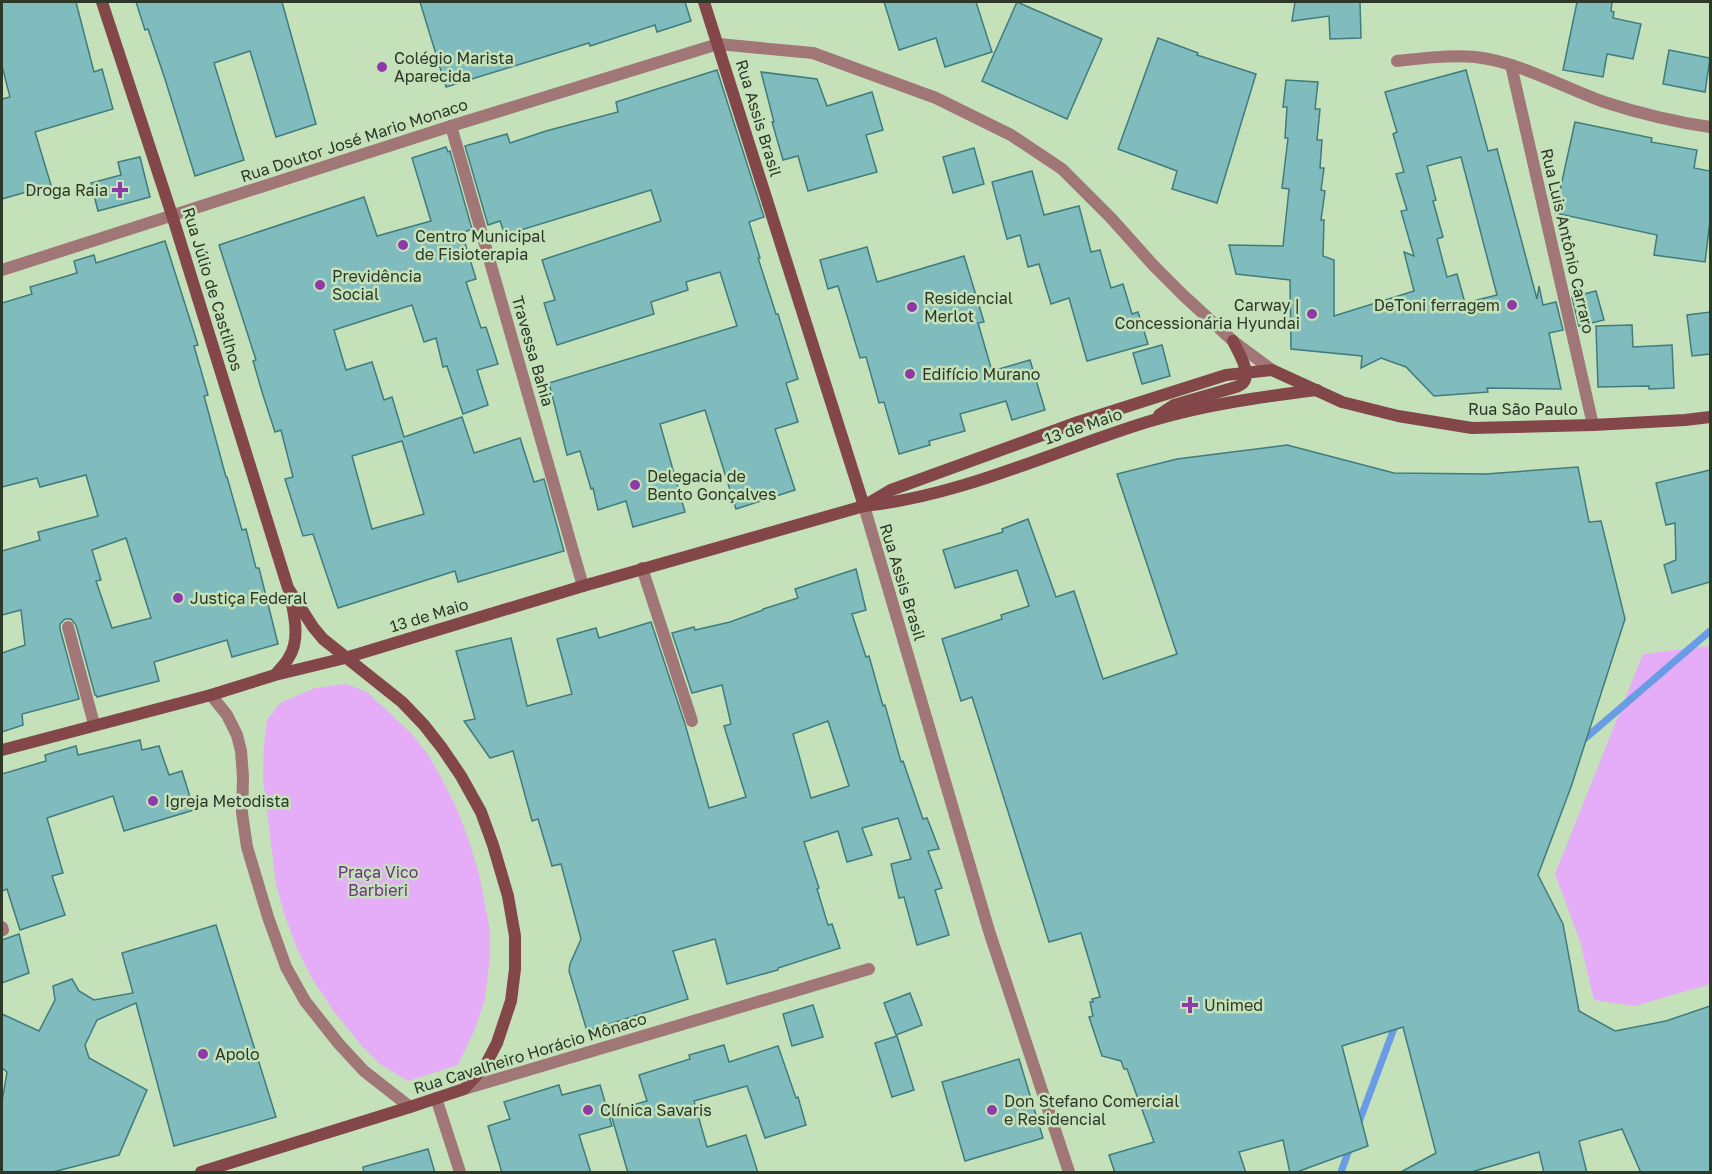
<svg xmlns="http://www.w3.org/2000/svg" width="1712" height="1174" viewBox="0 0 1712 1174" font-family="'Golos Text',sans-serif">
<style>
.green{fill:#e5adf7}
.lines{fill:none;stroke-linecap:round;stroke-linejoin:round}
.stream{stroke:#6a9ce5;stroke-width:7}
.building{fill:#80bcbd;stroke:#407c7d;stroke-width:1.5;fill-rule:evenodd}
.minor{stroke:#a17677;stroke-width:12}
.tertiary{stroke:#a17677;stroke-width:12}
.secondary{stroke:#83474a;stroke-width:12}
.poi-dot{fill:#8e3aa8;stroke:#c4e1b9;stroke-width:2}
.labels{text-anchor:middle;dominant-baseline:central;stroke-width:5;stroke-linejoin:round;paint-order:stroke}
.poi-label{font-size:16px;fill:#2d3829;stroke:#c4e1b9;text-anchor:start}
.street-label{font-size:16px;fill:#2d3829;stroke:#c4e1b9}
.park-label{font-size:16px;fill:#722f87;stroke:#c4e1b9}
</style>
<rect width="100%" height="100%" fill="#c4e1b9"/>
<g class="green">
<polygon points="1707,646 1710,648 1710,984 1635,1006 1594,1000 1580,941 1555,874 1643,654"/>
<polygon points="346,684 367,692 412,734 429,756 442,779 457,809 469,841 479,874 490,930 490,957 485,999 475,1029 458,1065 408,1081 380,1064 362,1046 335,1013 311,977 296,946 284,913 276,884 263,779 264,745 267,720 280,703 315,688"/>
</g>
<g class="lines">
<g class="stream">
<polyline points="1581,742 1710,631"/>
<polyline points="1358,1125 1396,1023"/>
<polyline points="1341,1172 1350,1147"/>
</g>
</g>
<g class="building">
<polygon points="2,2 76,2 94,72 102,69 113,109 35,132 51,185 2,199 2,99 10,97 2,66"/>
<polygon points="136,2 282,2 316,124 276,137 250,51 214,63 244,160 195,176 165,79 148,29 145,30"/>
<polygon points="420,2 685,2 691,21 657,32 655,25 590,46 589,43 446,87"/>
<polygon points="884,2 976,2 992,52 945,67 936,38 899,50"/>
<polygon points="1017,2 1102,39 1067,119 982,81"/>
<polygon points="1295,2 1360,2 1361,38 1330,39 1329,16 1292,21"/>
<polygon points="1577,2 1612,2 1611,11 1614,12 1613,18 1641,24 1633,59 1607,54 1603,77 1563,70"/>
<polygon points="1158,38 1198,53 1197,55 1256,74 1217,203 1172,189 1177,171 1118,149"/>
<polygon points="1669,50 1710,58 1705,92 1663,84"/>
<polygon points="717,70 764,217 749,222 760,258 758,258 776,314 778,314 798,379 786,383 798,422 775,429 795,490 736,509 705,410 660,424 685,512 633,527 626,501 598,510 593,488 591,489 580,451 567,455 549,383 737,326 720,272 686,282 688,290 651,302 654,314 557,345 544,303 555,300 542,260 661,221 651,190 505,235 500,221 488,225 465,146 507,134 510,143 546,131 618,112 616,102"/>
<path d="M1466,70L1488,151L1497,149L1537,299L1539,286L1543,305L1556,302L1563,330L1549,333L1561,389L1487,388L1488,392L1434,396L1406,367L1381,358L1361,368L1362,356L1291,349L1290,280L1236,274L1229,245L1283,246L1289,189L1282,188L1288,138H1285L1287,107H1283L1286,80L1318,82L1315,109H1320L1317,140H1322L1320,168H1324L1321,190L1325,191L1321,220H1324L1323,256L1334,260V316L1414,291L1404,252L1414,256L1401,211L1407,210L1396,174L1404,172L1393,134L1397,132L1385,92ZM1461,157L1497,295L1465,303L1457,274L1447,277L1437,239L1443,237L1433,201L1436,200L1427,166Z"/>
<polygon points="761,72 817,79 827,106 872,92 883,130 866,135 877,172 808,191 798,156 783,160 772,122 774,122"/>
<polygon points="1575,122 1652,138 1651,142 1697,150 1694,168 1710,171 1710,221 1705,262 1654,255 1657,235 1555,213"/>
<path d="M446,147L448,152L450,151L472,229L462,233L476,279L466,282L481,328L486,327L498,364L477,370L488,405L463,414L447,366L443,367L436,338L424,342L412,305L334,330L346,370L372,362L384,400L392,397L404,437L462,417L474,453L520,438L534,482L544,479L564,551L458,582L455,571L338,608L313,534L303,536L285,479L293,477L281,430L275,432L263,395L253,361L256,360L219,245L364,197L377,236L431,221L412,158ZM402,441L424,514L372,529L352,456Z"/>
<polygon points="974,148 984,184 953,193 943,157"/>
<polygon points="140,157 150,197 98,211 91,183 121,175 118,162"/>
<polygon points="1032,171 1044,215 1079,206 1091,252 1100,250 1111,288 1123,284 1132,314 1138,312 1148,344 1087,361 1069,298 1051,304 1039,264 1028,267 1020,235 1007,239 992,182"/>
<path d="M165,241L198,345L194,346L208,395L204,396L226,477H227L242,530L246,529L256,568H259L278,644L232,657L227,640L154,662L159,681L97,697L96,695H95L76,625L71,619H65L60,624V629L79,699L22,714L23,725L2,732V653L25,645L21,610L2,615V551L40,540L38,532L98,516L86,475L40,487L37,478L2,487V303L32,294L30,287L77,273L74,261L94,255L96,263ZM126,538L151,618L112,628L96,581L101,580L92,550Z"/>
<polygon points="867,247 877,282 964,256 984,322 978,323 992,371 1030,360 1045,410 1012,420 1006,401 960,414 965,431 929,441 930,445 899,454 884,402 879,403 866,357 860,358 838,286 828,289 820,260"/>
<polygon points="1596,291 1604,320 1579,326 1572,297"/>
<polygon points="1710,312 1710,354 1692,356 1687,315"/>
<polygon points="1632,325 1633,347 1672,345 1674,388 1649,389 1649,386 1598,387 1596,326"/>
<polygon points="1162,345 1170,376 1142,384 1133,353"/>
<polygon points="1287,445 1394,473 1486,474 1578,467 1589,522 1601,521 1625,619 1571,787 1538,875 1563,924 1579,1011 1615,1031 1666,1021 1710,1006 1710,1173 1641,1173 1622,1129 1579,1141 1587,1173 1544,1173 1539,1152 1468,1173 1399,1173 1436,1153 1403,1027 1342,1046 1368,1146 1294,1173 1290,1173 1283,1140 1239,1152 1246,1173 1115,1173 1109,1155 1154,1142 1127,1069 1124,1069 1121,1061 1102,1056 1089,1017 1093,1016 1090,1002 1093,1002 1092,999 1100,997 1081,933 1049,942 972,697 961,701 942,639 1002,619 1001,615 1029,606 1017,570 955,588 943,550 1003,532 1002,529 1028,519 1056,597 1074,591 1103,679 1177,654 1117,474 1177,459"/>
<polygon points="1710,470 1710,582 1672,593 1664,565 1676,560 1675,523 1666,525 1656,483"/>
<path d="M856,569L866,610L852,614L866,657L869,656L883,706L885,705L901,762L903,761L923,819L927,818L939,849L928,851L942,888L935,890L949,935L917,945L904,897L899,898L891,864L911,859L898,818L862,828L872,855L847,862L838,831L804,842L819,888L817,889L828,925L832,924L840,948L778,968V970L727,984L715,939L673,951L688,999L587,1031L569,971L570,964L581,939L561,864L552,866L538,819L532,821L513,751L490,758L464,721L475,719L456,651L511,638L527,706L572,694L557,639L596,628L599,638L651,622L685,724L709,808L746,797L724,726L731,724L722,685L692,693L672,633L694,627L695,630L730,622L763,610V609L798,598L795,589ZM828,721L849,786L811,798L793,734Z"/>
<polygon points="140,740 142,750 159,746 169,775 182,771 194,810 124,831 113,796 47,818 63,873 52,876 65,915 20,930 7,889 2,891 2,774 46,761 45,755 76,746 78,755"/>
<polygon points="216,925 276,1117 174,1146 136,1003 97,1020 85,1045 89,1058 147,1090 119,1155 49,1173 2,1173 2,1102 7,1072 2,1068 2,1014 39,1031 55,1000 53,986 72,979 79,991 94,1000 133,993 122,953"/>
<polygon points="19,934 29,973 2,983 2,940"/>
<polygon points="910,993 922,1025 896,1035 884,1003"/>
<polygon points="813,1005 823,1037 792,1046 783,1014"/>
<polygon points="897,1036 914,1090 892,1097 875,1043"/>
<polygon points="724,1045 729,1062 778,1046 796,1098 798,1097 806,1125 765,1138 747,1086 694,1101 707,1147 746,1135 758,1173 628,1173 610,1111 647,1101 639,1075 690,1059 689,1055"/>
<polygon points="1019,1059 1043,1138 965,1161 942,1082"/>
<polygon points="559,1085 562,1095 600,1085 612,1126 579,1135 591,1173 502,1173 488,1126 510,1119 504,1102"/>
<polygon points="428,1149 435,1173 364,1173 363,1167"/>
</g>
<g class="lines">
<g class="minor">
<path d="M1397,61C1423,58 1449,55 1475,57C1520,62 1562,87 1604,102C1638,113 1675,122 1710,127"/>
<polyline points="1511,65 1593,425"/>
<polyline points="451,126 583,586"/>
<polyline points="642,568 692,721"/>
<polyline points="68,627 94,724"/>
<polyline points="2,927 3,930"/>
<polyline points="464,1089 869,969"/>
<polyline points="436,1098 460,1172"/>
</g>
<g class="tertiary">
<polyline points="2,270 451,126 718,44 813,53 936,98 1011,135 1062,169 1111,218 1154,266 1183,295 1233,341 1272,370"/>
<polyline points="864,506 989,931 1069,1172"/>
<polyline points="211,695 227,715 237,735 241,751 243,777 242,813 247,847 268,917 286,967 305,1001 339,1044 364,1071 410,1107"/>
</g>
<g class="secondary">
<polyline points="102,2 172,215 288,588 313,627 323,639 402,702 424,725 442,748 461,776 481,812 493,845 508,896 515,936 515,969 511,1001 497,1043 485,1066 464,1089 410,1107 201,1172"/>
<polyline points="704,2 864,506"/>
<path d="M1159,415L1174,405L1236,387C1257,380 1239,354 1233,341"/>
<polyline points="869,503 891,490 1078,422 1226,375 1272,370 1342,402 1398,416 1472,428 1593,425 1685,420 1710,417"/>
<path d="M276,674C280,669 285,664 288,659C300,642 295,618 291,599"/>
<path d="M2,750L211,695L275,675L345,658L583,586L864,506C962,496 1053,451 1147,422C1202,405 1260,397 1317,390"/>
</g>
</g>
<g class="poi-dot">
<circle cx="382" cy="67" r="6"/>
<path d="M117 181h6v6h6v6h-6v6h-6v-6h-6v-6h6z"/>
<circle cx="403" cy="245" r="6"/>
<circle cx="320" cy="285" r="6"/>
<circle cx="1512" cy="305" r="6"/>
<circle cx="912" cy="307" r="6"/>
<circle cx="1312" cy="314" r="6"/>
<circle cx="910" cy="374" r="6"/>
<circle cx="635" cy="485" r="6"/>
<circle cx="178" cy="598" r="6"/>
<circle cx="153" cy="801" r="6"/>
<path d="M1187 996h6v6h6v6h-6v6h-6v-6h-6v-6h6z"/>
<circle cx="203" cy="1054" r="6"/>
<circle cx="588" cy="1110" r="6"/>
<circle cx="992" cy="1110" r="6"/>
</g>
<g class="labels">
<g class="poi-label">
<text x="394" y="58">Colégio Marista<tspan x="394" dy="18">Aparecida</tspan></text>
<text x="108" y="190" text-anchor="end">Droga Raia</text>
<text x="415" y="236">Centro Municipal<tspan x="415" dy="18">de Fisioterapia</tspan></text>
<text x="332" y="276">Previdência<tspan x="332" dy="18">Social</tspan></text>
<text x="924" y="298">Residencial<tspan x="924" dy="18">Merlot</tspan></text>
<text x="1300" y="305" text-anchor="end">Carway |<tspan x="1300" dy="18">Concessionária Hyundai</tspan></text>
<text x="1500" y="305" text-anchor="end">DeToni ferragem</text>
<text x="922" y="374">Edifício Murano</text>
<text x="647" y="476">Delegacia de<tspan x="647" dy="18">Bento Gonçalves</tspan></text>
<text x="190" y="598">Justiça Federal</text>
<text x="165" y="801">Igreja Metodista</text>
<text x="1204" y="1005">Unimed</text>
<text x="215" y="1054">Apolo</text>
<text x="1004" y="1101">Don Stefano Comercial<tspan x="1004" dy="18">e Residencial</tspan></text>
<text x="600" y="1110">Clínica Savaris</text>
</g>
<g class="street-label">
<text transform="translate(759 118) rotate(73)">Rua Assis Brasil</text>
<text transform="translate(354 140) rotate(-18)">Rua Doutor José Mario Monaco</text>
<text transform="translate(1568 241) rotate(77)">Rua Luis Antônio Carraro</text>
<text transform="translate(213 289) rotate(73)">Rua Júlio de Castilhos</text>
<text transform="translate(533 351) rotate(74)">Travessa Bahia</text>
<text x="1523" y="409">Rua São Paulo</text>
<text transform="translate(1083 426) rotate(-19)">13 de Maio</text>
<text transform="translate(903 582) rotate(73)">Rua Assis Brasil</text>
<text transform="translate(429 615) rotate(-17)">13 de Maio</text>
<text transform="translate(530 1053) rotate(-17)">Rua Cavalheiro Horácio Mônaco</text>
</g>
<g class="park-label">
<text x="378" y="872">Praça Vico<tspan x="378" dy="18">Barbieri</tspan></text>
</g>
</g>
<rect width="1712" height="1174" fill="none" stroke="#2d3829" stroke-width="6"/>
</svg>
